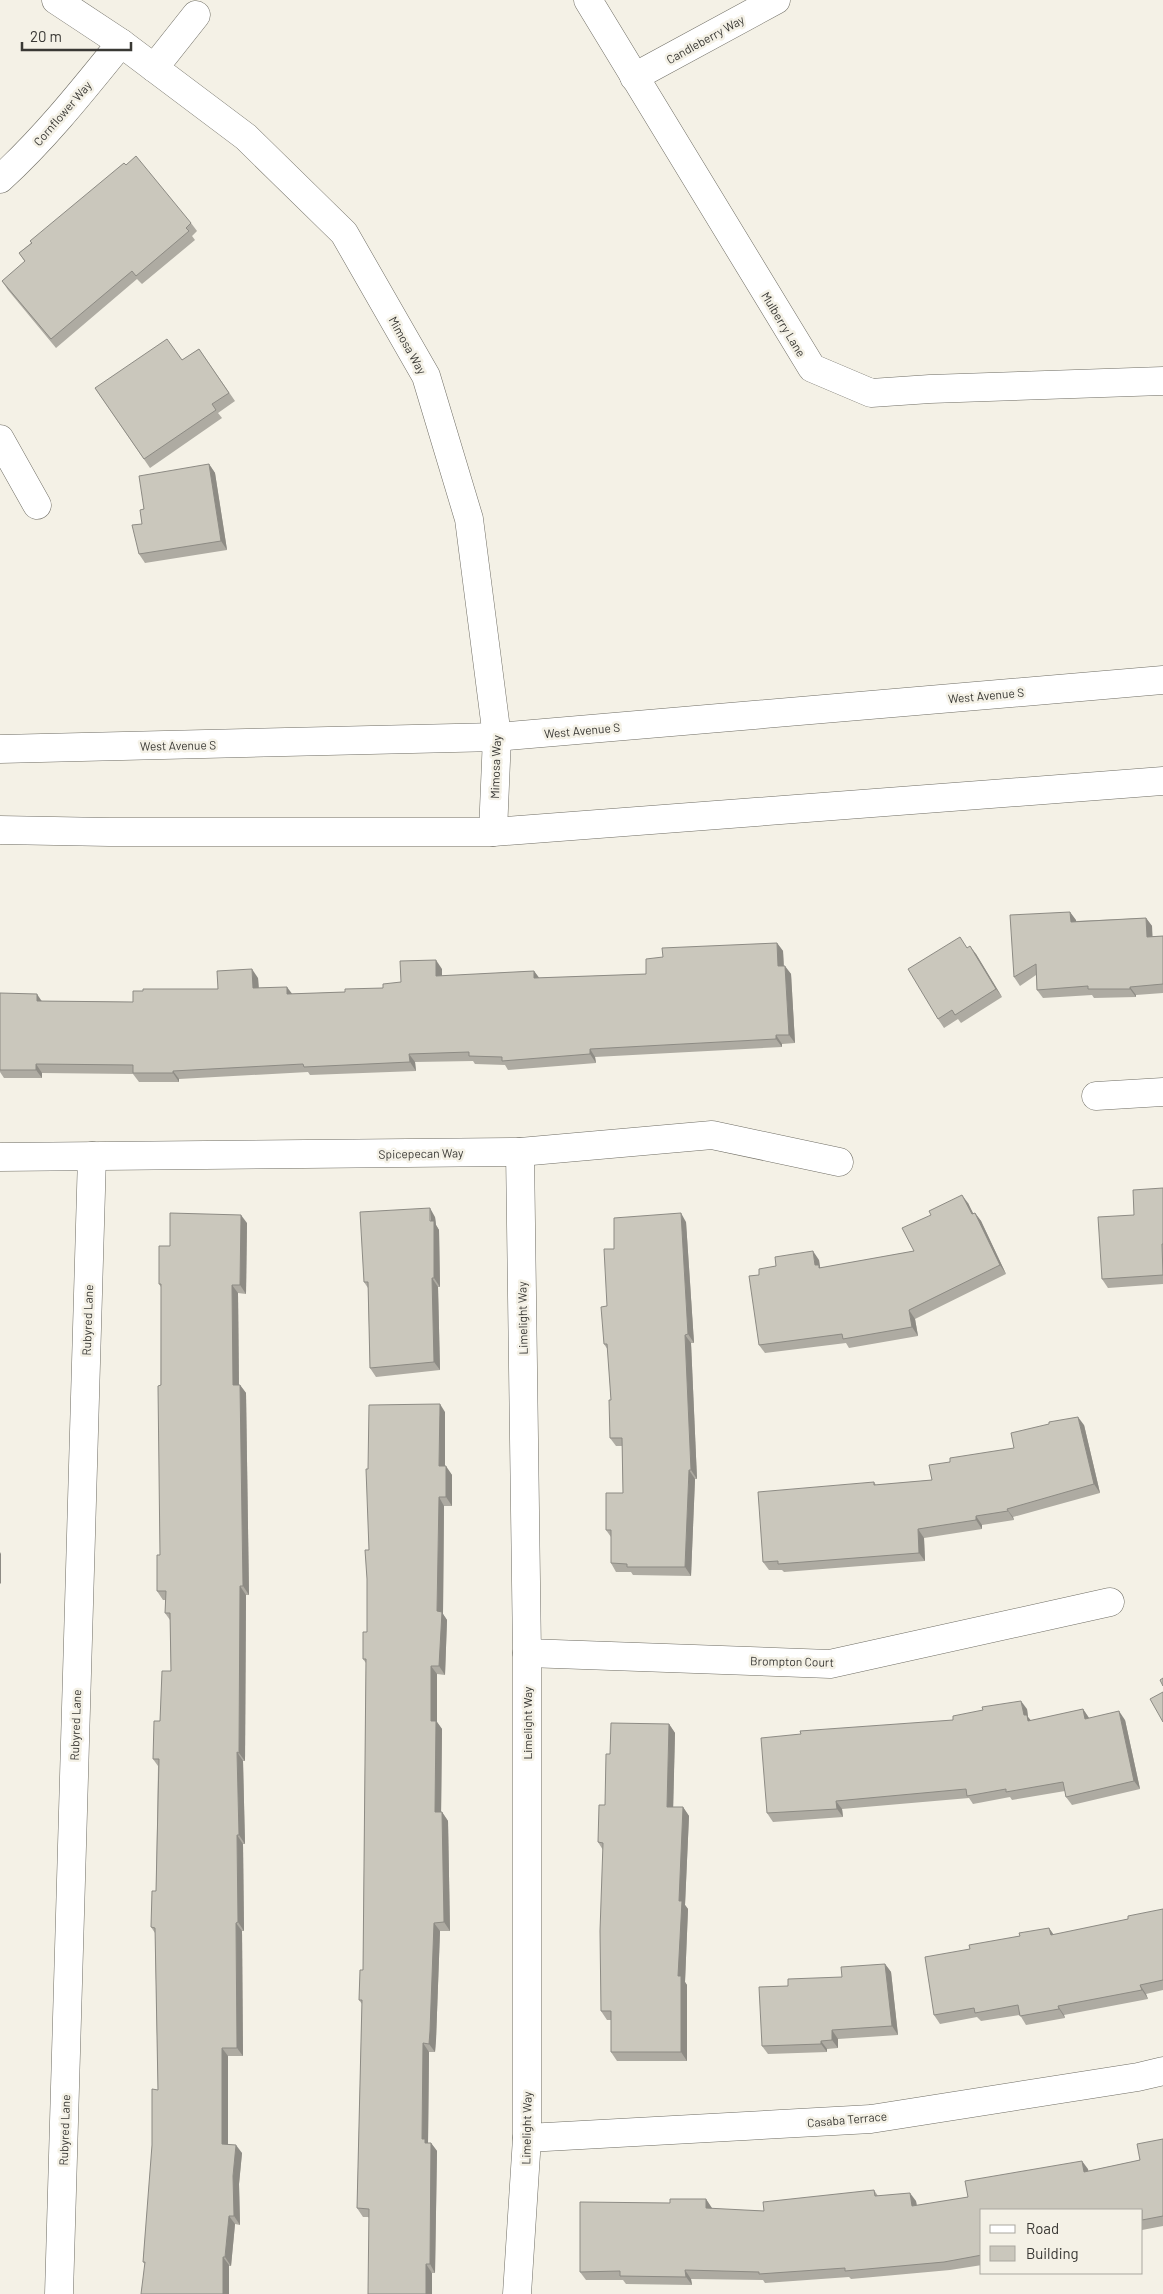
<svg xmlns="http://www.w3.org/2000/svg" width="1163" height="2294" viewBox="0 0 1163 2294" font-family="Barlow,sans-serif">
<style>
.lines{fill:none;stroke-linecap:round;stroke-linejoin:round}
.minor-casing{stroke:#6f6d64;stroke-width:29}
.tertiary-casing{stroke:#6f6d64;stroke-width:29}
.minor{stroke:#fff;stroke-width:28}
.tertiary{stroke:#fff;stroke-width:28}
.wall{fill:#aeaba2}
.shaded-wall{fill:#8d8b84}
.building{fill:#cac7bc;stroke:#8d8b84}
.labels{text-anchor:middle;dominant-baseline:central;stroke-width:5;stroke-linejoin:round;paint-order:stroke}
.street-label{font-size:12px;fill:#393834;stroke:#f4f1e6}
</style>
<rect width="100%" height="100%" fill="#f4f1e6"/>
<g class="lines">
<g class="minor-casing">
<g id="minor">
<polyline points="56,0 121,43 246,137 344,233 426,376 469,519 497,737 493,832"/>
<polyline points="588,0 812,368 871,393 930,389 1163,381"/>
<polyline points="154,68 196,15"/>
<polyline points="634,77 776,0"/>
<path d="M0,179C45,138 83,90 121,43"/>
<polyline points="0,439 37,505"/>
<polyline points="1096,1096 1163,1092"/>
<polyline points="0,1157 520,1152 712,1135 839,1162"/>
<polyline points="527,1653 830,1664 1110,1602"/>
<polyline points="527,2138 871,2119 1138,2077 1163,2071"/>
<polyline points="59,2294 92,1156"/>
<polyline points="517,2294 527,2138 527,1653 520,1152"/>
</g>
</g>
<g class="tertiary-casing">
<g id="tertiary">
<polyline points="0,749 497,737 1163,680"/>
<polyline points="0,830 109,832 493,832 1163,781"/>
</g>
</g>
<use href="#minor" class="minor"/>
<use href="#tertiary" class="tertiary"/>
</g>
<g class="wall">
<polygon points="191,223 197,231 192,236 195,240 142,284 137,279 56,348 8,290 2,281 25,262 19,253 31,243 30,241"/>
<polygon points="199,349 235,401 218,413 222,418 150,468 95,388 182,360"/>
<polygon points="209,464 215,473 227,550 145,563 139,554 144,509"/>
<polygon points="1070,912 1076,921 1146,918 1152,926 1152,936 1163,936 1163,993 1136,995 1136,997 1094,998 1092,995 1043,998 1037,990 1036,975 1020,986 1014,977"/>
<polygon points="777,943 783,951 784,966 791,974 795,1043 782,1044 782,1047 595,1057 596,1063 508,1070 505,1065 475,1064 473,1061 415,1062 416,1071 310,1075 308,1072 179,1079 179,1082 139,1082 133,1074 42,1073 42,1078 4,1078 0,1072 0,993 42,1001 133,1002 143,991 218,989 258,978 259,988 292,994 345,992 383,988 442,969 442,976 534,971 539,978 646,974 663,957"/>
<polygon points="967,948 976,954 1002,997 961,1023 958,1019 944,1028 938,1019"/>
<polygon points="1163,1188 1163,1284 1108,1288 1102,1279 1134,1215"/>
<polygon points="968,1203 973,1214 975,1213 981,1221 1006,1274 915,1319 918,1336 849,1348 846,1343 765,1353 759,1345 759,1275 819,1260 820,1268 914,1251"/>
<polygon points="435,1217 436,1225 439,1230 440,1287 438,1287 440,1370 376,1377 370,1368 368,1288 364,1282"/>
<polygon points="686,1222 694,1343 691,1343 697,1479 695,1479 691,1576 633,1575 631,1572 616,1572 611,1563 611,1537 606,1530 623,1493 622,1446 616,1446 610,1438 611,1400 608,1350 604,1344 614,1249"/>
<polygon points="247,1223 246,1294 238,1293 239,1385 240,1385 246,1393 249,1595 246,1595 245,1761 243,1761 245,1844 243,1844 244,1931 242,1931 243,2056 228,2056 228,2145 242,2153 239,2184 240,2225 235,2224 231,2266 145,2264 143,2262 158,2090 155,1933 151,1927 156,1891 158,1766 153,1759 160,1721 171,1671 170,1620 165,1613 165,1600 163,1600 157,1591 160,1555 161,1287 159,1284 170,1246"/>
<polygon points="445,1412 445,1466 452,1475 452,1506 444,1506 443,1614 447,1620 445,1675 437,1674 437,1722 442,1729 441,1812 442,1812 448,1821 450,1931 440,1931 436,2040 435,2052 429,2052 428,2143 431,2143 437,2151 435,2273 432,2273 368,2217 363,2217 357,2208 362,2004 359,2000 363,1970 366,1663 363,1659 367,1632 369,1550 368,1469"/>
<polygon points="1084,1425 1100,1493 1013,1517 1014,1520 982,1525 982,1529 924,1538 925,1561 784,1572 782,1570 769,1570 763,1562 874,1482 876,1485 932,1480 950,1462 1014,1448"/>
<polygon points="1027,1709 1028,1717 1031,1721 1083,1709 1089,1718 1125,1720 1140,1789 1072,1805 1066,1797 1065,1791 1012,1800 1010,1797 973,1804 969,1798 842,1809 843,1817 773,1822 767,1813 953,1720"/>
<polygon points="669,1724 675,1733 673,1807 683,1807 689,1816 685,1905 688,1909 685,1982 687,1985 687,2061 617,2061 611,2052 611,2020 607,2020 601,2011 603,1850 598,1842 605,1805 610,1754"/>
<polygon points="1163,1909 1163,1990 1146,1994 1148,1999 1064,2015 1065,2018 1026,2025 1020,2015 981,2021 977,2017 940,2024 934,2015 970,1949 1049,1928 1054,1935 1128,1919"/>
<polygon points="885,1964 891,1972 898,2035 838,2039 838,2048 827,2049 827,2052 768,2054 762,2046 788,1986 842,1977"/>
<polygon points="1163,2139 1163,2226 1142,2230 1142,2210 982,2210 982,2265 950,2270 851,2279 849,2277 765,2283 763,2280 691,2279 692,2285 626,2284 623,2280 586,2280 580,2272 670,2203 706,2199 712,2209 764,2211 874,2190 878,2196 916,2201 917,2206 968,2197 1082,2161 1088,2171 1140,2160"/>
</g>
<g class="shaded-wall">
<polygon points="209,464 215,473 227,550 221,541"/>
<polygon points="1070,912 1076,920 1077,930 1071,922"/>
<polygon points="1146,918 1152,926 1153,945 1147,937"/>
<polygon points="777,943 783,951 784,974 778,966"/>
<polygon points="970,946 976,954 1002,997 996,989"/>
<polygon points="436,960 442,969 442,985 436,976"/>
<polygon points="785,966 791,974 795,1043 789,1035"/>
<polygon points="252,969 258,978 259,997 253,988"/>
<polygon points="534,971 540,979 534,978"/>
<polygon points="287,987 293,995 287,994"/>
<polygon points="1130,987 1136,995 1136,997 1130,989"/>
<polygon points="37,994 43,1003 37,1001"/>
<polygon points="776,1035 782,1044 782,1047 776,1039"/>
<polygon points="590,1049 595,1057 596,1063 590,1054"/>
<polygon points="409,1054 415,1062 416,1071 410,1062"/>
<polygon points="36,1064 42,1073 42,1078 36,1070"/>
<polygon points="173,1071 179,1079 179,1082 173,1073"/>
<polygon points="962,1195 968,1203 978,1223 972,1214"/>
<polygon points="430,1208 435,1217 436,1225 439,1230 440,1287 434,1278"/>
<polygon points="681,1213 686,1222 694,1343 688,1334"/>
<polygon points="975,1213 981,1221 1006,1274 1000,1265"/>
<polygon points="241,1215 247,1223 246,1294 240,1285"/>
<polygon points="813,1251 819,1260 820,1267 824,1274 815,1265"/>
<polygon points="432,1278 438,1287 440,1370 434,1362"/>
<polygon points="232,1285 238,1293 239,1393 233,1385"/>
<polygon points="909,1310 915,1319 918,1336 912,1327"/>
<polygon points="685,1335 691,1343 697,1479 691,1470"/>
<polygon points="240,1385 246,1393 249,1595 243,1586"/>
<polygon points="440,1404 445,1412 445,1475 439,1466"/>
<polygon points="1078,1417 1084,1425 1100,1493 1094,1484"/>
<polygon points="446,1466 452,1475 452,1506 446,1497"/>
<polygon points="689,1470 695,1479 691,1576 685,1567"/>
<polygon points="439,1497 444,1506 443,1614 447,1620 445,1675 439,1666 437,1611"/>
<polygon points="1007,1509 1013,1517 1014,1520 1008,1511"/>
<polygon points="976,1516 982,1525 982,1529 976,1520"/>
<polygon points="918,1529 924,1538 925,1561 919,1553"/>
<polygon points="0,1552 1,1554 1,1584 0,1583"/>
<polygon points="240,1586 246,1595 245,1761 239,1753"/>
<polygon points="431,1666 437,1674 437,1722 442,1729 441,1821 435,1812 431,1721"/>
<polygon points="1021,1701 1027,1709 1028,1717 1033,1723 1034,1730 1024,1715"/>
<polygon points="1083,1709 1089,1718 1085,1719"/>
<polygon points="1119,1711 1125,1720 1140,1789 1134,1781"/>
<polygon points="669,1724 675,1733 673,1815 667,1807"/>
<polygon points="237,1752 243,1761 245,1844 239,1835"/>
<polygon points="836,1801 842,1809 843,1817 837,1809"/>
<polygon points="683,1807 689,1816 685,1905 688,1909 685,1982 687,1985 687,2061 681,2052 678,1976 679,1901"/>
<polygon points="442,1812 448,1821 450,1931 444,1922"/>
<polygon points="237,1835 243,1844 244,1931 238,1922"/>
<polygon points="236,1923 242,1931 243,2056 237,2048"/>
<polygon points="434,1923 440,1931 436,2040 435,2052 429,2044"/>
<polygon points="1049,1928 1055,1937 1051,1935"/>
<polygon points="885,1964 891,1972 898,2035 892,2026"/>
<polygon points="1140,1985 1146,1994 1148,1999 1142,1990"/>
<polygon points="1058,2006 1064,2015 1065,2018 1059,2009"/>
<polygon points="832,2030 838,2039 838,2048 832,2040"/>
<polygon points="821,2041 827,2049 827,2052 821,2044"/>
<polygon points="423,2043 429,2052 428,2144 431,2143 437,2151 435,2273 430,2264 422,2139"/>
<polygon points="222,2048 228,2056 228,2153 222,2144"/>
<polygon points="236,2145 242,2153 239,2184 240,2225 234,2216 233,2176"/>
<polygon points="1082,2161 1088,2169 1090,2180 1084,2172"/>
<polygon points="910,2193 916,2201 918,2215 912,2206"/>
<polygon points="706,2199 712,2208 711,2217 706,2208"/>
<polygon points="229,2216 235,2224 231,2266 225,2257"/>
<polygon points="223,2257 229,2265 229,2294 223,2294"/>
<polygon points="426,2264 432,2273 432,2294 426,2294"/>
<polygon points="685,2270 691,2279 692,2285 686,2277"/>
</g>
<g class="building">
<polygon points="136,156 191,223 186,228 189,231 136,276 132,271 51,339 2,281 25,261 19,253 32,243 30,241 124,163 126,165"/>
<polygon points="167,339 182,360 199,349 229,393 212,404 216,410 144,459 95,388"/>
<polygon points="209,464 221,541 139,554 132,525 142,524 140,510 144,509 139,476"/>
<polygon points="1070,912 1071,922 1146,918 1147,937 1163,936 1163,984 1130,987 1130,989 1088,989 1088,986 1037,990 1036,964 1014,977 1010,915"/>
<polygon points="960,937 967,948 970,946 996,989 955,1015 952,1010 938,1019 908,969"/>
<polygon points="777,943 778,966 785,966 789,1035 776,1035 776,1039 590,1049 590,1054 502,1061 502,1057 469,1056 469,1052 409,1054 410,1062 304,1067 303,1064 173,1071 173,1073 133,1073 133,1065 36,1064 36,1070 0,1070 0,993 37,994 37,1001 133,1002 133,991 143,991 143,989 218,989 217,971 252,969 253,988 287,987 287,994 345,992 345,989 383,988 383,984 401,982 400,961 436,960 436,976 534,971 534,978 646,974 646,959 663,957 662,948"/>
<polygon points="1163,1188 1163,1244 1162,1244 1163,1275 1102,1279 1098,1217 1134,1215 1133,1190"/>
<polygon points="962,1195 972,1214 975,1213 1000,1265 909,1310 912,1327 843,1339 842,1334 759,1345 749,1276 759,1275 759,1269 776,1266 775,1257 813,1251 815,1265 819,1265 819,1268 914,1251 902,1228 931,1215 929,1211"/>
<polygon points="430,1208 430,1221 434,1221 434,1278 432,1278 434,1362 370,1368 368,1282 364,1282 360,1212"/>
<polygon points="170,1213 241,1215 240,1285 232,1285 233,1385 240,1385 243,1586 240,1586 239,1753 237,1752 239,1835 237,1835 238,1922 236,1923 237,2048 222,2048 222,2144 236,2145 233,2176 234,2216 229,2216 225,2257 223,2257 223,2294 141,2294 145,2262 143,2262 152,2145 152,2089 158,2090 155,1928 151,1927 152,1891 156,1891 159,1759 153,1759 154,1721 160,1721 162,1671 171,1671 170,1613 165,1613 166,1591 157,1591 157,1555 160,1555 158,1386 161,1385 161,1284 159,1284 159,1246 170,1246"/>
<polygon points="681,1213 688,1334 685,1335 691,1470 689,1470 685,1567 627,1567 627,1564 611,1563 611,1530 606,1530 606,1493 623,1493 622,1438 610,1438 609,1400 611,1400 607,1344 604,1344 601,1307 607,1306 604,1249 614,1249 614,1218"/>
<polygon points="440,1404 439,1466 446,1466 446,1497 439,1497 437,1611 442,1612 439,1666 431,1666 431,1721 436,1721 435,1812 442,1812 444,1922 434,1923 430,2031 429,2044 423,2043 422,2139 425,2139 425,2143 431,2143 430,2264 426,2264 426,2294 368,2294 369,2209 357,2208 362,2000 359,2000 360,1970 363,1970 366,1659 363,1659 363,1632 367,1632 367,1579 365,1550 369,1550 366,1469 368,1469 369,1405"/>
<polygon points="1078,1417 1094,1484 1007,1509 1008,1511 976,1516 976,1520 918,1529 919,1553 778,1564 778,1561 763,1562 758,1492 874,1482 874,1485 932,1480 929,1465 950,1462 950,1458 1014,1448 1011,1433 1049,1424 1049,1422"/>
<polygon points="1163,1678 1163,1686 1160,1680"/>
<polygon points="1163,1692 1163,1722 1150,1699"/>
<polygon points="1021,1701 1024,1715 1027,1715 1028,1721 1083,1709 1085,1719 1119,1711 1134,1781 1066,1797 1063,1782 1006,1792 1006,1789 967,1796 966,1789 836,1801 837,1809 767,1813 761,1738 801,1734 800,1731 953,1720 953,1716 983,1710 982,1707"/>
<polygon points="611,1723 669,1724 667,1807 683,1807 679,1901 682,1901 678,1976 681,1976 681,2052 611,2052 611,2011 601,2011 600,1931 603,1843 598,1842 599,1805 605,1805 606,1754 610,1754"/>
<polygon points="1163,1909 1163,1980 1140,1985 1142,1990 1058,2006 1059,2009 1020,2016 1018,2005 975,2013 974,2008 934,2015 925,1957 970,1949 969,1945 1020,1936 1019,1933 1049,1928 1051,1935 1128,1919 1128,1916"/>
<polygon points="885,1964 892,2026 832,2030 832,2040 821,2041 821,2044 762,2046 759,1987 788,1986 788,1979 842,1977 841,1967"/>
<polygon points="1163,2139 1163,2216 1142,2220 1142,2210 982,2210 982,2255 944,2262 845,2271 845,2268 759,2274 759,2272 685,2270 686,2277 620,2276 620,2271 580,2272 580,2202 670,2203 670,2199 706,2199 706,2208 764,2211 763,2202 874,2190 875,2196 910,2193 912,2206 968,2197 965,2181 1082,2161 1084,2172 1140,2160 1137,2144"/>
</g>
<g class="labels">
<g class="street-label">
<text transform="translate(705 39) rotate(-29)">Candleberry Way</text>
<text transform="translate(62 113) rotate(-49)">Cornflower Way</text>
<text transform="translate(784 324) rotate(59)">Mulberry Lane</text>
<text transform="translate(408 345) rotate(61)">Mimosa Way</text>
<text transform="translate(986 695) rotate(-5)">West Avenue S</text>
<text transform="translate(582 730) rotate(-5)">West Avenue S</text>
<text transform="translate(178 745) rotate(-1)">West Avenue S</text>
<text transform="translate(495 767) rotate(-88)">Mimosa Way</text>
<text transform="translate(421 1153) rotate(-1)">Spicepecan Way</text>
<text transform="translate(522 1318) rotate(-91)">Limelight Way</text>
<text transform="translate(87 1320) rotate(-88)">Rubyred Lane</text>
<text transform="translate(792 1661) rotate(1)">Brompton Court</text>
<text transform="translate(527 1723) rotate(-90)">Limelight Way</text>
<text transform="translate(75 1725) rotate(-88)">Rubyred Lane</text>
<text transform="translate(847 2119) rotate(-5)">Casaba Terrace</text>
<text transform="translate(526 2128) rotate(-89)">Limelight Way</text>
<text transform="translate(64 2130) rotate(-88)">Rubyred Lane</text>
</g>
</g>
<rect x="980" y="2209" width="162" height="65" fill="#f4f1e6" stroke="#a9a79f"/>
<rect x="990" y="2225" width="25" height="8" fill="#ffffff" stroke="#a9a79f"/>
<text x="1026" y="2234" font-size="15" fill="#393834">Road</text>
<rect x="990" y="2246" width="25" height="15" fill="#cac7bc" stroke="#a9a79f"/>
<text x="1026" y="2259" font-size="15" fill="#393834">Building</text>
<path d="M22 42v8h109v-8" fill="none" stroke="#393834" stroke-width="2.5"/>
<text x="30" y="42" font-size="15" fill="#393834" stroke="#f4f1e6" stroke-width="4" paint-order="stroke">20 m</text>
</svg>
